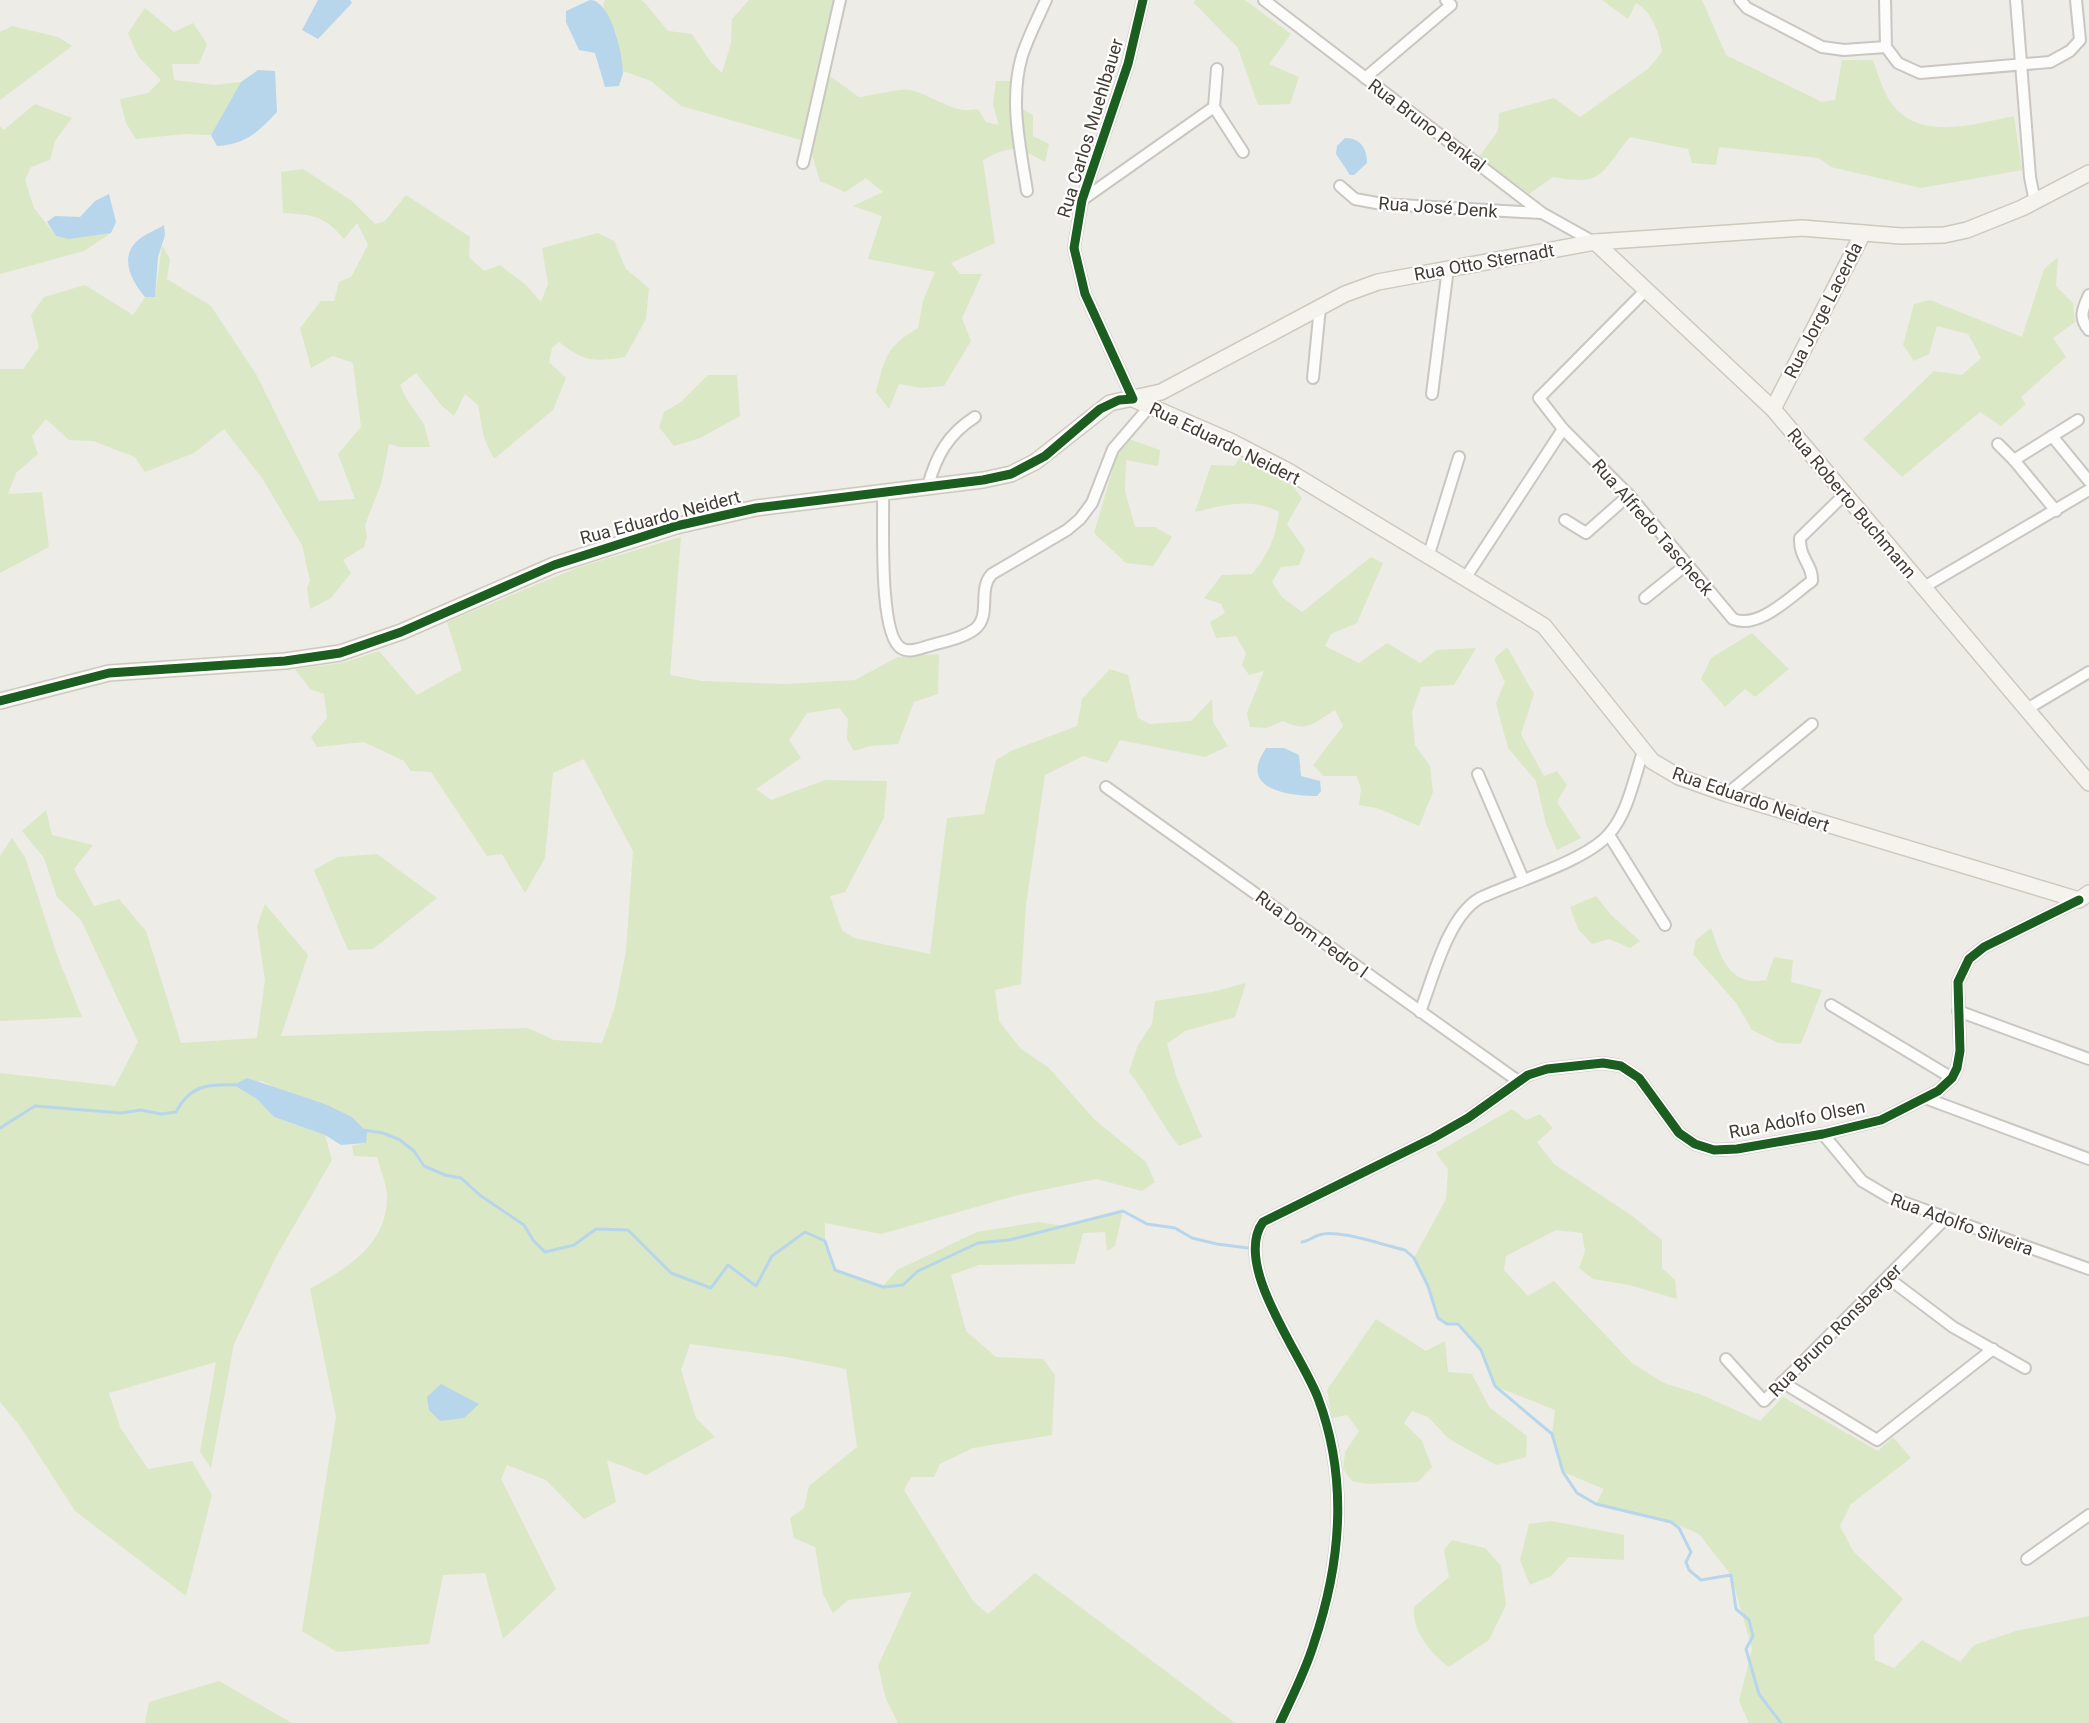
<svg xmlns="http://www.w3.org/2000/svg" width="2089" height="1723" viewBox="0 0 2089 1723" font-family="Roboto,sans-serif">
<style>
.green{fill:#dae8c6}
.water{fill:#b7d6eb}
.lines{fill:none;stroke-linecap:round;stroke-linejoin:round}
.stream{stroke:#b7d6eb;stroke-width:3}
.street-casing{stroke:#cac7c2;stroke-width:14}
.secondary-casing{stroke:#ccc9bd;stroke-width:18}
.street{stroke:#fcfcfb;stroke-width:10}
.secondary{stroke:#f5f3ed;stroke-width:15}
.cycleway-casing{stroke:#fff;stroke-width:13}
.cycleway{stroke:#1b5e20;stroke-width:9}
.labels{text-anchor:middle;dominant-baseline:central;stroke-width:4.5;stroke-linejoin:round;paint-order:stroke}
.street-label{font-size:18px;fill:#423c33;stroke:#fff}
</style>
<rect width="100%" height="100%" fill="#eeece6"/>
<g class="green">
<path d="M605,0H641L645,3L668,31L692,34L710,61L722,73L731,43L732,19L749,0H840L824,72L859,97C871,96 900,88 910,90C933,95 953,115 978,109L986,122L999,125L993,105L996,81H1017V106L1033,115V136L1049,144L1045,162C1018,147 1012,144 983,160L995,243L951,263L960,274H982L962,318L971,341L944,386L921,388L899,384L889,409L876,392C885,357 886,347 918,328L923,301L935,272L868,259L882,216L853,206L883,192L866,178L845,192L820,181L808,142L681,106L651,81L623,71L616,33L603,6Z"/>
<polygon points="1195,0 1245,0 1291,34 1269,64 1299,77 1290,104 1258,105 1238,48 1194,3"/>
<path d="M1602,0H1702L1726,55L1822,102L1835,100L1842,60H1873C1879,77 1884,97 1897,110C1927,140 1979,123 2014,116L2022,170L1921,188L1831,167L1819,158L1719,147L1716,165L1692,163L1688,149L1630,137C1601,172 1604,187 1553,177L1529,194L1479,157L1498,131L1499,113L1554,98L1580,117L1649,68L1662,52C1659,32 1653,13 1636,3L1628,19Z"/>
<polygon points="145,8 174,32 193,23 207,44 199,64 172,64 174,80 215,85 241,82 211,135 184,134 136,139 126,123 120,99 148,93 161,80 138,56 128,33"/>
<polygon points="12,26 58,37 72,46 0,100 0,32"/>
<polygon points="35,104 72,118 55,141 50,160 31,167 25,180 34,208 56,236 69,238 111,233 84,251 0,274 0,126 4,130"/>
<path d="M303,169L352,201L375,224L385,221L406,195L470,237L469,257L484,271L500,265L526,285L541,302L548,284L542,248L598,233L614,241L626,269L649,288L646,319L625,357C593,362 585,362 559,342L552,348L549,362L566,378L553,410L494,459L484,438L478,405L465,394L454,416L442,406L416,373L400,385L407,400L424,424L430,447H401L389,444L381,484L365,525L367,537L364,547L343,560L351,573L331,598L310,609L307,588L310,581L302,545L262,478L224,429L194,453L145,472L135,457L93,441L69,440L46,419L32,436L38,454L16,473L8,494L42,492L49,547L0,573V369H23L39,347L31,315L44,297L85,285L133,315L145,297H155L162,245L170,259L167,279L211,306L256,374L319,501L355,499L338,454L361,427L353,363L333,356L311,368L300,328L321,301H334L339,282L351,277L368,245L357,223L344,239C324,215 312,215 283,213L281,172Z"/>
<polygon points="2058,257 2056,286 2073,303 2075,322 2053,338 2066,357 2021,397 2026,404 2001,426 1980,412 1902,477 1863,439 1934,371 1962,375 1981,358 1968,334 1937,326 1929,354 1914,361 1903,345 1914,304 1930,300 2022,337 2044,269"/>
<polygon points="708,375 737,375 740,416 700,438 674,446 659,427 664,412 681,402"/>
<polygon points="1129,439 1160,450 1158,466 1126,460 1125,491 1135,527 1155,527 1172,537 1153,566 1126,563 1094,533 1117,455"/>
<path d="M1240,458L1293,486L1302,498L1287,524L1305,550L1299,565L1281,567L1272,582L1282,597L1302,612L1371,557L1383,563L1357,623L1331,634L1325,646L1359,663L1387,643L1420,663L1437,650L1476,648L1454,685L1421,687L1412,712L1415,745L1430,766L1433,792L1419,826L1377,808L1359,805L1361,789L1357,776H1324L1313,765L1343,726L1335,710C1313,723 1308,733 1283,721L1266,728L1250,727L1247,713L1264,671L1249,675L1242,665L1246,653L1236,636L1216,638L1210,622L1225,613L1221,604L1204,598L1222,575L1252,574C1268,555 1276,537 1279,512C1251,497 1224,505 1195,512L1211,465L1234,466Z"/>
<path d="M681,537L670,675L702,681L786,684L855,680L898,657L939,654L938,694L914,702L898,744L870,746L854,751L847,740L848,719L839,708L807,713L789,740L801,758L756,789L771,800L825,780L887,781L884,818L845,892L830,896L842,930L854,938L930,954L947,818L984,814L996,760L1013,750L1077,726L1082,699L1110,669L1128,675L1138,718L1150,724L1191,721L1212,699L1213,722L1228,746L1205,757L1120,740L1107,763L1083,756L1045,775L1026,905L1021,984L995,990L999,1021L1021,1049L1049,1068L1094,1119L1146,1162L1155,1182L1142,1191L1096,1179L1018,1195L881,1234L825,1223V1241L835,1270L883,1286L897,1270L977,1232L1039,1222L1064,1226L1123,1211L1115,1246L1107,1251L1105,1232L1083,1233L1075,1264L979,1265L951,1275L966,1331L996,1357L1043,1359L1055,1375L1052,1435L973,1448L940,1464L934,1477H911L904,1490L973,1601L988,1614L1035,1573L1235,1723H898L886,1699L878,1666L912,1592L848,1600L833,1613L823,1594L815,1547L794,1538L790,1518L804,1508L809,1486L857,1447L846,1369L786,1357L690,1344L681,1370L696,1418L715,1437L646,1475L607,1460L616,1502L584,1519L546,1480L507,1465L501,1479L556,1589L503,1639L485,1573L443,1575L429,1644L337,1652L302,1631L336,1417L310,1289C347,1268 387,1245 387,1197C387,1185 380,1169 377,1157L354,1156L352,1146L366,1143L325,1104L287,1093L262,1081L234,1085L257,1099L274,1117L325,1135L332,1160L276,1257L234,1344L211,1468L200,1452L216,1362L109,1393L120,1427L148,1469L192,1461L212,1495L186,1596L75,1511L20,1426L0,1402V1073L115,1086L138,1042L81,920L57,897L44,858L22,831L46,810L52,835L93,845L74,869L94,906L119,899L146,931L181,1043L257,1038L265,980L257,926L265,904L308,955L281,1036L528,1028L554,1040L602,1043L615,1007L626,951L633,851L584,759L553,773L545,858L525,893L502,854L487,856L431,772L411,771L404,761L364,742L317,747L311,737L327,718L324,694L310,689L295,669L343,663L379,651L417,695L462,670L447,622L579,567Z"/>
<polygon points="1752,633 1789,669 1755,697 1745,689 1725,707 1701,679 1711,658"/>
<polygon points="1507,647 1534,694 1521,734 1544,776 1557,771 1567,785 1557,802 1581,838 1557,850 1546,824 1536,781 1508,748 1496,703 1505,682 1494,659"/>
<polygon points="12,838 25,857 57,955 82,1017 0,1021 0,856"/>
<polygon points="377,854 437,898 373,949 348,950 314,870 338,857"/>
<polygon points="1596,896 1611,915 1640,941 1630,948 1609,939 1592,944 1578,929 1570,907"/>
<path d="M1711,928C1721,956 1728,987 1766,980L1774,957L1793,960L1791,982L1822,990L1801,1044L1778,1043L1752,1030L1737,1004L1693,954L1696,940Z"/>
<path d="M1246,983L1235,1017L1185,1031L1167,1044L1177,1079L1202,1137L1179,1146C1160,1122 1148,1096 1129,1072L1138,1045L1152,1024L1155,1001L1212,992Z"/>
<polygon points="1512,1109 1526,1120 1540,1114 1553,1128 1537,1142 1554,1164 1631,1215 1662,1240 1662,1268 1675,1280 1677,1299 1629,1285 1593,1279 1579,1268 1585,1251 1582,1233 1556,1230 1506,1256 1504,1270 1528,1296 1554,1281 1632,1363 1664,1383 1702,1395 1760,1421 1783,1397 1878,1451 1893,1437 1911,1458 1851,1504 1840,1526 1853,1551 1903,1599 1874,1635 1875,1660 1894,1668 1922,1640 1960,1662 1974,1645 2016,1631 2089,1616 2089,1723 1749,1723 1739,1701 1752,1649 1731,1575 1699,1534 1671,1522 1596,1504 1604,1489 1563,1472 1552,1434 1555,1410 1495,1386 1481,1350 1458,1324 1447,1324 1438,1318 1428,1286 1414,1258 1446,1199 1448,1169 1436,1153"/>
<polygon points="1376,1319 1426,1351 1445,1341 1448,1372 1472,1374 1489,1407 1527,1436 1526,1457 1496,1465 1449,1439 1428,1417 1412,1411 1404,1423 1422,1441 1432,1467 1418,1482 1367,1484 1352,1481 1343,1469 1345,1452 1359,1431 1347,1415 1332,1418 1327,1390"/>
<polygon points="1551,1521 1624,1535 1624,1560 1569,1557 1551,1576 1530,1585 1520,1560 1529,1524"/>
<path d="M1452,1540L1485,1548L1501,1566L1506,1605L1489,1640L1449,1667C1430,1653 1412,1631 1414,1607L1449,1577L1444,1550Z"/>
<polygon points="219,1681 292,1723 145,1723 149,1702"/>
</g>
<g class="water">
<polygon points="318,0 350,0 352,3 318,39 302,30"/>
<path d="M590,0C611,0 623,55 623,72C623,76 620,81 619,86L605,87L595,53L579,50L566,22V11Z"/>
<path d="M258,70L275,71L277,112C257,133 246,144 217,146L211,135L241,82Z"/>
<path d="M1345,138C1361,138 1367,149 1367,163L1354,175H1350L1336,154L1337,146Z"/>
<polygon points="109,194 116,222 111,233 69,239 56,236 47,222 55,216 80,217 95,201"/>
<path d="M164,225L165,235L158,257L155,297H145C133,283 119,259 136,242C143,235 156,230 164,225Z"/>
<path d="M1266,748H1284L1299,755L1301,776L1320,781L1321,791L1317,796C1299,796 1252,793 1258,765C1259,759 1263,753 1266,748Z"/>
<polygon points="247,1078 325,1104 352,1117 367,1132 366,1143 341,1145 325,1135 274,1117 257,1099 234,1085"/>
<polygon points="441,1384 479,1404 464,1418 440,1421 429,1410 427,1397"/>
</g>
<g class="lines">
<g class="stream">
<path d="M0,1128L35,1106L121,1113L141,1110L161,1114L176,1112C190,1085 208,1084 236,1085"/>
<polyline points="363,1130 383,1133 400,1140 414,1151 424,1166 445,1175 461,1178 481,1196 524,1225 533,1240 545,1252 574,1245 596,1229 628,1230 671,1273 711,1288 728,1265 756,1286 772,1256 805,1232 825,1241 835,1270 883,1287 903,1285 918,1271 978,1243 1009,1240 1123,1211 1147,1224 1175,1228 1192,1238 1217,1244 1248,1248"/>
<path d="M1302,1242C1310,1241 1312,1237 1319,1235C1336,1228 1386,1246 1405,1250L1414,1258L1428,1286L1438,1318L1447,1324H1458L1481,1350L1495,1386L1552,1434L1563,1472L1577,1493L1596,1504L1671,1522L1679,1528L1691,1552L1686,1562L1689,1570L1701,1580L1731,1575L1736,1609L1749,1620L1753,1636L1746,1649L1759,1694L1781,1723"/>
</g>
<g class="street-casing">
<g id="street">
<polyline points="1264,0 1542,213 1594,242"/>
<polyline points="1740,0 1747,8 1822,47 1844,50 1886,47"/>
<polyline points="1885,0 1886,47 1898,63 1920,73 2050,62 2070,51 2080,40 2076,0"/>
<polyline points="2016,0 2030,177 2035,202"/>
<polyline points="1217,69 1214,107 1243,152"/>
<polyline points="1365,78 1451,5 1446,0"/>
<polyline points="803,163 840,0"/>
<polyline points="1340,186 1355,199 1382,204 1541,213"/>
<path d="M1027,191C1020,147 1009,99 1022,56C1028,37 1038,18 1046,0"/>
<polyline points="1082,200 1214,107"/>
<path d="M1646,290L1539,398L1563,429L1629,495L1733,619C1759,630 1792,595 1812,581C1813,565 1799,558 1800,538L1845,494"/>
<path d="M2089,295C2083,308 2078,318 2089,330"/>
<polyline points="1313,378 1320,307"/>
<polyline points="1432,394 1448,268"/>
<polyline points="1133,399 1085,294 1074,248 1082,200 1128,64 1143,0"/>
<polyline points="2052,436 2089,481"/>
<polyline points="1998,444 2014,460"/>
<path d="M928,486C936,456 948,434 975,417"/>
<path d="M883,491C884,519 878,634 901,648C910,654 923,647 932,645C946,641 963,638 975,629C992,615 977,589 992,574L1067,530L1080,519L1092,503L1113,449L1150,406"/>
<polyline points="2056,511 2014,460 2078,420"/>
<polyline points="1565,520 1586,533 1629,495"/>
<polyline points="1429,554 1459,457"/>
<polyline points="1466,577 1563,429"/>
<polyline points="1924,587 2089,490"/>
<polyline points="1645,598 1686,565"/>
<polyline points="2027,709 2089,672"/>
<polyline points="1478,774 1523,879"/>
<polyline points="1106,787 1518,1081"/>
<polyline points="1727,794 1812,724"/>
<polyline points="1609,835 1665,925"/>
<polyline points="1831,1005 1952,1078"/>
<polyline points="1958,1011 2089,1059"/>
<path d="M1420,1012C1433,978 1448,916 1480,898C1514,882 1586,861 1609,834C1628,813 1634,778 1643,752"/>
<polyline points="1925,1098 2089,1159"/>
<polyline points="1823,1134 1862,1181 1889,1197 2089,1269"/>
<polyline points="1888,1278 1953,1327 2025,1368"/>
<polyline points="1726,1359 1764,1401 1945,1219"/>
<polyline points="1782,1382 1877,1440 1993,1349"/>
<polyline points="2027,1559 2089,1515"/>
<path d="M1280,1723C1292,1697 1306,1670 1314,1643C1341,1563 1348,1478 1318,1398C1302,1355 1232,1265 1263,1222L1433,1138L1468,1118L1528,1075L1547,1069L1603,1063L1621,1066L1639,1078L1679,1133L1695,1144L1714,1150L1737,1149L1823,1134L1881,1120L1938,1091L1952,1078L1957,1068L1960,1051L1958,982L1969,959L1984,947L2079,900"/>
</g>
</g>
<g class="secondary-casing">
<g id="secondary">
<polyline points="1595,242 1773,409 2089,783"/>
<polyline points="1133,399 1230,441 1288,471 1544,626 1652,761 1679,777 1727,794 2079,900 2089,893"/>
<polyline points="1773,409 1863,233"/>
<polyline points="0,701 109,673 285,661 340,653 401,632 554,565 676,526 756,508 983,480 1011,474 1035,462 1110,403 1161,392 1345,294 1378,282 1595,242 1802,228 1901,236 1944,235 1967,230 2022,208 2089,173"/>
</g>
</g>
<use href="#street" class="street"/>
<use href="#secondary" class="secondary"/>
<g class="cycleway-casing">
<g id="cycleway">
<polyline points="0,701 109,673 285,661 340,653 401,632 554,565 676,526 756,508 983,480 1011,474 1045,456 1100,409 1119,400 1133,399 1085,294 1074,248 1082,200 1128,64 1143,0"/>
<path d="M1280,1723C1292,1697 1306,1670 1314,1643C1341,1563 1348,1478 1318,1398C1302,1355 1232,1265 1263,1222L1433,1138L1468,1118L1528,1075L1547,1069L1603,1063L1621,1066L1639,1078L1679,1133L1695,1144L1714,1150L1737,1149L1823,1134L1881,1120L1938,1091L1952,1078L1957,1068L1960,1051L1958,982L1969,959L1984,947L2079,900"/>
</g>
</g>
<use href="#cycleway" class="cycleway"/>
</g>
<g class="labels">
<g class="street-label">
<text transform="translate(1427 125) rotate(37)">Rua Bruno Penkal</text>
<text transform="translate(1090 128) rotate(-73)">Rua Carlos Muehlbauer</text>
<text transform="translate(1438 207) rotate(4)">Rua José Denk</text>
<text transform="translate(1484 262) rotate(-10)">Rua Otto Sternadt</text>
<text transform="translate(1823 310) rotate(-63)">Rua Jorge Lacerda</text>
<text transform="translate(1225 443) rotate(26)">Rua Eduardo Neidert</text>
<text transform="translate(1852 503) rotate(50)">Rua Roberto Buchmann</text>
<text transform="translate(660 517) rotate(-15)">Rua Eduardo Neidert</text>
<text transform="translate(1653 527) rotate(49)">Rua Alfredo Tascheck</text>
<text transform="translate(1751 799) rotate(19)">Rua Eduardo Neidert</text>
<text transform="translate(1312 934) rotate(36)">Rua Dom Pedro I</text>
<text transform="translate(1797 1119) rotate(-11)">Rua Adolfo Olsen</text>
<text transform="translate(1962 1224) rotate(20)">Rua Adolfo Silveira</text>
<text transform="translate(1835 1330) rotate(-45)">Rua Bruno Ronsberger</text>
</g>
</g>
</svg>
